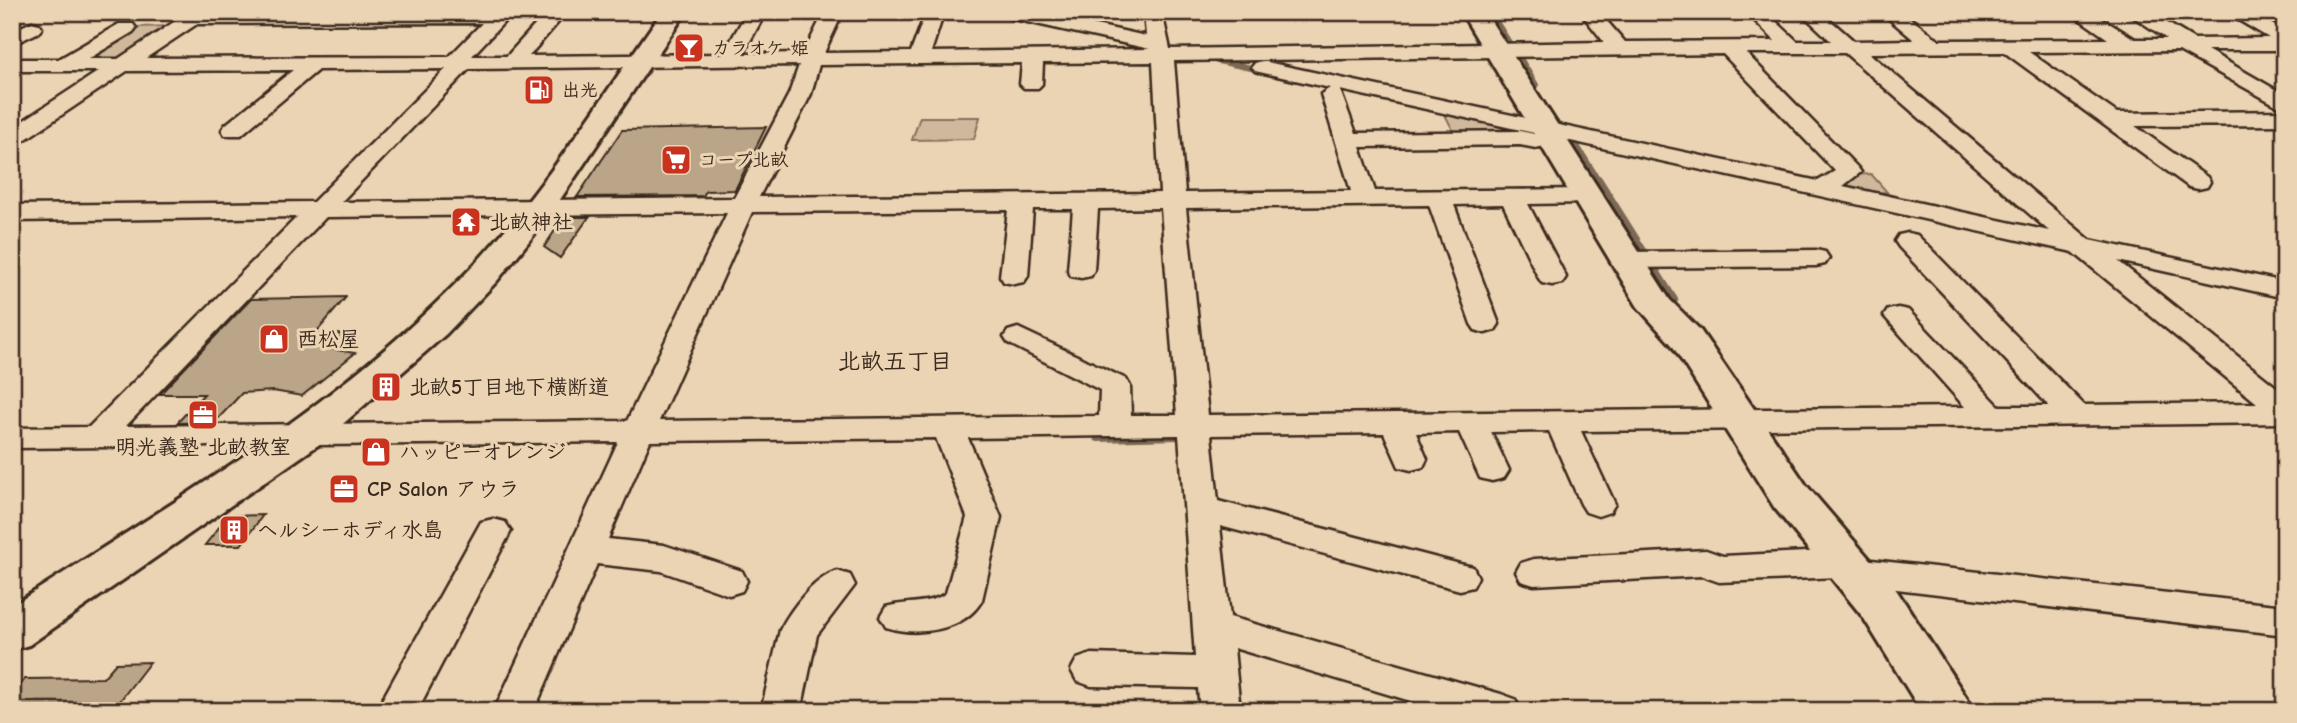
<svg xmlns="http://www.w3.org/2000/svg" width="2297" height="723" viewBox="0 0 2297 723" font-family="'Comic Neue','Klee One',sans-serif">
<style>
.green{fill:#cfb89b;stroke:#85715c;stroke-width:2}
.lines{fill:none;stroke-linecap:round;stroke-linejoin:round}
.stream-far2{stroke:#7b6854;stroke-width:6}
.stream-far1{stroke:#7b6854;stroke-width:8}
.stream{stroke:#7b6854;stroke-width:10}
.building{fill:#baa589;stroke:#3b2a1e;stroke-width:2}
.street-casing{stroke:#3b2a1e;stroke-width:5}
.secondary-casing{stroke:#3b2a1e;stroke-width:6}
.street{fill:#ebd4b3;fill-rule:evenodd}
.secondary{fill:#ebd4b3;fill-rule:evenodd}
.labels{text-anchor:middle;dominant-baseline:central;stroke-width:6;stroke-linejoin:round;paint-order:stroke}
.far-poi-label{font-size:18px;font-weight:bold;fill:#3b2a1e;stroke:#ebd4b3;text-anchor:start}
.poi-label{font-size:21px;font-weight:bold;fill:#3b2a1e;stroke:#ebd4b3;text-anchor:start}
.neighbourhood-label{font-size:23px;font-weight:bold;fill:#3b2a1e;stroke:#ebd4b3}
</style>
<rect width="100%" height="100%" fill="#ebd4b3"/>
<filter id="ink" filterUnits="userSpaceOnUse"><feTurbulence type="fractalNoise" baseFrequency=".0143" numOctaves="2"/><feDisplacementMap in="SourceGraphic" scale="14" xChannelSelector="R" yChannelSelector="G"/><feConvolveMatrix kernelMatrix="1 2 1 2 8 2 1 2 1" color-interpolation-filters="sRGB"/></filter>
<g filter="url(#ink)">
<g class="green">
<polygon points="173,26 119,61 92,60 86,56 134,27"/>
<polygon points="1444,113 1501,125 1505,133 1455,134"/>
<polygon points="920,117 980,117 974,139 912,140"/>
<polygon points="1871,174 1887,192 1855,193 1837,188 1852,175"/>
</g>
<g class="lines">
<g class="stream-far2">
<polyline points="993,12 1016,17"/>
<polyline points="1490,12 1510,44"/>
<polyline points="1518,55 1536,85"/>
<polyline points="1204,58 1265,71"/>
<polyline points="1572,138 1599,181"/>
</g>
<polyline class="stream-far1" points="1598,179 1674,300"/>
<polyline class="stream" points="1098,437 1179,435"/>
</g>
<g class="building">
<polygon points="766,127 735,190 706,191 703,196 577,197 622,130"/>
<polygon points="564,217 589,217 560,258 544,247"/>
<polygon points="346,297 314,335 344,334 332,349 355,353 302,396 273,391 242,393 215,422 177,423 204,394 160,394 251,299"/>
<polygon points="263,515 241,545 205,545 228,516"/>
<polygon points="150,662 112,711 12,711 12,694 25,679 103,678 116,663"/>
</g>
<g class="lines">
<g class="street-casing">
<g id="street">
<path d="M189,12L505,13L507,17L505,21L472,56H507L547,12H567L529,56L723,54L747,12H766L743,54L804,53L824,12H843L824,53L911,52L926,12H944L931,52L1150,49L1009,18L1000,12H1036L1146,36L1144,12H1162L1170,49L1604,42L1580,12H1599L1625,42L1775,41L1746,12H1766L1797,41H1831L1800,12H1821L1854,41L1914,40L1881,12H1902L1939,40L2108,39L2069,12H2091L2135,39H2167L2126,12H2149L2194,39L2269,38L2225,12H2249L2285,31V50H2207L2285,95V110L2179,51L2029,52L2117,113L2285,111V125L2135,126L2207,177L2210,182L2207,187L2198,189L2189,187L2004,52L1869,53L2090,240L2285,282V298L2118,261L2285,394V423L1581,431L1615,504L1610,512L1598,516L1586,512L1581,504L1549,431L1491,432L1509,470L1504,478L1492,481L1480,478L1459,432L1416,433L1427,459L1423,467L1411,470L1399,467L1384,433L1211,435L1218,501L1460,564L1473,567L1478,577L1473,587L1460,590L1220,526L1230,617L1501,694L1515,699L1521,711H1444L1234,648L1240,711H1200L1198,688L1091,686L1077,681L1071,670L1077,659L1091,654L1195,657L1179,435L968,438L1001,517L982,600C965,631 917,637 886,627L880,617L886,607C905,601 931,605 946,593L967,517L936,438L650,441L608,539L664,545L742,571L747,581L742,591L729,595L661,571L597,564L534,711H494L618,442L12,448V428L89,427L297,217L12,221V205L313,202L446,69L318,70L241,135H225L222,130L225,125L293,70L127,71L20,143L12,145V128L99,71H12V59H59L119,24H133L136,28L133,32L88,59H118ZM482,23L449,57L146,58L197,24ZM1746,53H1845L2049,231L1843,186L1861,172L1857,167ZM1723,54L1835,171L1818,181L1262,61L1255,63L1252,67L1255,71L1330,88L1321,94L1351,191L1185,193L1174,61ZM1153,62L1160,193L759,197L811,94L819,65L1022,63L1020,84L1024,88H1038L1042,84L1043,63ZM799,65L789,94L734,198L341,202L469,69ZM1340,90L2073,252L2257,403L2084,405L1917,235L1908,233L1899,235L1895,241L1899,247L2049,406H1999L1908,310L1898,308L1888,310L1884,316L1965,407L1208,415L1186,208L1429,205L1471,324L1475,330L1485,333L1495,330L1499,324L1454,205L1503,204L1538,277L1542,283L1552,285L1562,283L1566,277L1528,204L1588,203L1597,201L1600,196L1597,191L1588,189L1375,191L1360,147L1520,145L1536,148L1544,146L1547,141L1544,136L1520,131L1356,133ZM1161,208L1177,415H1131L1130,386L1126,379L1018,328L1008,331L1004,337L1008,343L1100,390L1099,416L659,421L752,212L1008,210L1000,276L1004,282L1014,284L1024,282L1028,276L1033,209H1073L1068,270L1071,276L1081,278L1091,276L1094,270L1098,209ZM727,213L627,421L126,426L326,217Z"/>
<polygon points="32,22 39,24 42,28 39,32 12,45 12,31"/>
<polygon points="1816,250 1825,252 1829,258 1825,264 1816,266 1627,268 1618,266 1614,260 1618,254 1627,252"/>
<polygon points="493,519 505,522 511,531 417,711 376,711 481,522"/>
<polygon points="1706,550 1723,556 1847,550 1860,554 1863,559 2285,606 2285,635 1854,584 1841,580 1839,577 1719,582 1702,576 1534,585 1521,581 1516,572 1521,563 1534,559"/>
<path d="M837,571L850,575L855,585L817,635L801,711H761L780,630C791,609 814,578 837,571Z"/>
</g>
</g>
<g class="secondary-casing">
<g id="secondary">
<path d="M662,12H686L549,216L497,281L446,334L321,443L29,645L12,650V606C171,503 341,406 472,267C544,191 601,98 662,12Z"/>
<polygon points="1461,12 1485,12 1670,300 1700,330 1806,485 1897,591 1975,711 1921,711 1863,617 1774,507 1672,345 1638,307"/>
</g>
</g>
<use href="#street" class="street"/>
<use href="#secondary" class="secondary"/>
</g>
</g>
<defs>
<g id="bar-square" transform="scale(1.575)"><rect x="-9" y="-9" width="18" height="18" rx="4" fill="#c8321e" stroke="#ebd4b3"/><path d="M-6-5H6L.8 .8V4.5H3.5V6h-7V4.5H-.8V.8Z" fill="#fff"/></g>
<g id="fuel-square" transform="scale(1.575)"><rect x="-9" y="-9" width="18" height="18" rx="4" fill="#c8321e" stroke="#ebd4b3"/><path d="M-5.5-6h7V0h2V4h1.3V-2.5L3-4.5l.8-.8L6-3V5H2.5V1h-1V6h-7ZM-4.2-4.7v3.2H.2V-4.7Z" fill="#fff"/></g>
<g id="supermarket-square" transform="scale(1.575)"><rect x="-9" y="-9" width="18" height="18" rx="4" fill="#c8321e" stroke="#ebd4b3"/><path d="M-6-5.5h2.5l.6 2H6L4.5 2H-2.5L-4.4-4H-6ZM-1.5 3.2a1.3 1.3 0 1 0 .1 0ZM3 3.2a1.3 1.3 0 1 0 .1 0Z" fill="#fff"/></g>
<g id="temple-square" transform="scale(1.575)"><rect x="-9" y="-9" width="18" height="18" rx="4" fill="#c8321e" stroke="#ebd4b3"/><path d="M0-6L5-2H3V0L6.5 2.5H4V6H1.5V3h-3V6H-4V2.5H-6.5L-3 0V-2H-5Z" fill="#fff"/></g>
<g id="shop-square" transform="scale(1.575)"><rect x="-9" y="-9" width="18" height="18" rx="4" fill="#c8321e" stroke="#ebd4b3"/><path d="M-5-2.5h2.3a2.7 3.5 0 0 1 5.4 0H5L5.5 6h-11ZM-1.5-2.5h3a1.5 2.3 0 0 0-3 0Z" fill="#fff"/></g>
<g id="building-square" transform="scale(1.575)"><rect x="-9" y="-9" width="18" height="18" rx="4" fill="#c8321e" stroke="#ebd4b3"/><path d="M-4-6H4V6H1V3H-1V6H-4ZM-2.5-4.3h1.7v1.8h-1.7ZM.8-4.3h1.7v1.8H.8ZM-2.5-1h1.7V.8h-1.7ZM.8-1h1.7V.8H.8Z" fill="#fff"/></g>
<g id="office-square" transform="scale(1.575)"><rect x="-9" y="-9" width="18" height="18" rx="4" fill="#c8321e" stroke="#ebd4b3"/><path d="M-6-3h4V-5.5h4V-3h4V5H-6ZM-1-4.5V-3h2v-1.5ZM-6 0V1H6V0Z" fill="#fff"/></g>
</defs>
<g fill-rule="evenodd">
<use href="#bar-square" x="689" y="48"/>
<use href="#fuel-square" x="539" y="90"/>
<use href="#supermarket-square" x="676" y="160"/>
<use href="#temple-square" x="466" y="222"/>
<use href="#shop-square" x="274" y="339"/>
<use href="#building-square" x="386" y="387"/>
<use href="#office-square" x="203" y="415"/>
<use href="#shop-square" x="376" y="452"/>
<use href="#office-square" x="344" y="489"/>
<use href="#building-square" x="234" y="530"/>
</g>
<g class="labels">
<g class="far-poi-label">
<text x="712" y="48">カラオケ 姫</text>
<text x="562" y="90">出光</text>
<text x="699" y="160">コープ北畝</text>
</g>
<g class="poi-label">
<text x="489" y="222">北畝神社</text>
<text x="297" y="339">西松屋</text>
<text x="409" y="387">北畝5丁目地下横断道</text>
<text x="203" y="447" text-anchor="middle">明光義塾 北畝教室</text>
<text x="399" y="452">ハッピーオレンジ</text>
<text x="367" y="489">CP Salon アウラ</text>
<text x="257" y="530">ヘルシーホディ水島</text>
</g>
<g class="neighbourhood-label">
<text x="895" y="361">北畝五丁目</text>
</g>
</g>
<rect width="2297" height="723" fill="none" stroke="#ebd4b3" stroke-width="42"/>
<rect x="21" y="21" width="2255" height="681" fill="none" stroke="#3b2a1e" stroke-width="2.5" filter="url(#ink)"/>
</svg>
